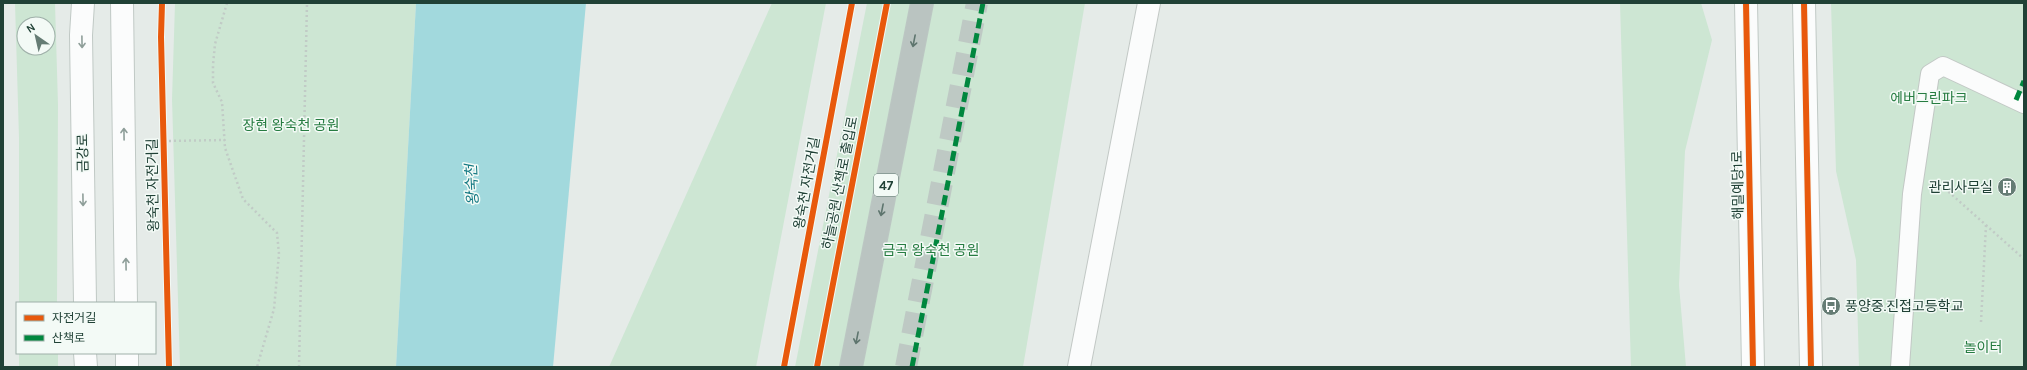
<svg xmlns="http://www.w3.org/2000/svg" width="2027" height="370" viewBox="0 0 2027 370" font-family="Karla,'Noto Sans KR',sans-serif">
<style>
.green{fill:#cde6d3;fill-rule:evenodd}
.water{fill:#a2d9dd}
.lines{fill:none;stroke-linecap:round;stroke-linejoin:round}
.highway-tunnel{stroke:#bec9c4;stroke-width:22;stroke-dasharray:22 11;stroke-linecap:butt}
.lane-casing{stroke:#c2c8c5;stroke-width:20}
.street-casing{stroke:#c2c8c5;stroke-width:24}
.secondary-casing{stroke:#c0c9c5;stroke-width:24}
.highway-casing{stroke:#bcc7c3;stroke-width:24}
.path{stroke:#c1cbc6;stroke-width:2.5;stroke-dasharray:2 3;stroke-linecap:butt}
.lane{stroke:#fbfcfc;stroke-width:18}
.street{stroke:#fbfcfc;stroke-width:22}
.secondary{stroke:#fbfcfc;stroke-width:22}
.highway{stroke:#bac4c1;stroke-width:22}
.quiet{stroke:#00873e;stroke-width:5;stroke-dasharray:10 5;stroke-linecap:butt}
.cycleway-casing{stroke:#f3faf6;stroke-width:8}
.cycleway{stroke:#e8590c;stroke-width:6}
.oneway{stroke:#5e756e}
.oneway2{stroke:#8e9e99}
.labels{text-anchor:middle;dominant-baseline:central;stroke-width:3;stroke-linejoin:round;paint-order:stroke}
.shield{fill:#f3faf6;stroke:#5f7870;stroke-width:1}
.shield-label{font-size:13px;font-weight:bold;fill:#204136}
.park-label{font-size:14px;fill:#267c41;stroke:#f3faf6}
.street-label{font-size:14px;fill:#204136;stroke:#f3faf6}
.poi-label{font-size:14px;fill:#204136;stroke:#f3faf6;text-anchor:end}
.water-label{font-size:15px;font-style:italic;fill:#147983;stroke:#f3faf6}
</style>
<rect width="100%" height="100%" fill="#e5ebe8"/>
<g class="green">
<path d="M15,3H55L58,105L57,303H19V138ZM24,24H48V48H24Z"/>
<polygon points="175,3 416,3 396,367 180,367 172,99"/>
<polygon points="772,3 826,3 756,367 609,367"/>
<polygon points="867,3 1085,3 1023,367 795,367"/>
<polygon points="1620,3 1701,3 1712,40 1685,151 1679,285 1686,367 1631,367"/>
<polygon points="1831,3 2024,3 2024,367 1859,367 1856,260 1836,171"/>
<rect x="19" y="353" width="39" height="14"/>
</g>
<polygon class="water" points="416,3 586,3 553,367 396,367"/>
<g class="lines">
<polyline class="highway-tunnel" points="906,367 977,3"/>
<g class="lane-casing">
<polyline id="lane" points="1900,367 1912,194 1930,74 1943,66 2024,104"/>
</g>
<g class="street-casing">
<polyline id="street" points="1079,367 1149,3"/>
</g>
<g class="secondary-casing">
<g id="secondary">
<polyline points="83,3 81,35 85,303"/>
<polyline points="122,3 126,303"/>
<polyline points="1746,3 1753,367"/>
<polyline points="1804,3 1811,367"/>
<polyline points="85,353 86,367"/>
<polyline points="127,353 127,367"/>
</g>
</g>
<g class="highway-casing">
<polyline id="highway" points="851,367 922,3"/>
</g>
<g class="path">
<polyline points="227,3 215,44 213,65 213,83 222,102 225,148 243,199 277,233 279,254 274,309 257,367"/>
<polyline points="164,141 225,140"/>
<polyline points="1941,185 2024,259"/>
<polyline points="1981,322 1986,225"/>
<polyline points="299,367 307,3"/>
<polyline points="817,367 887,3"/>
</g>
<use href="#lane" class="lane"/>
<use href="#street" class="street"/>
<use href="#secondary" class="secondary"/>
<use href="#highway" class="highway"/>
<g class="quiet">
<polyline points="2016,100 2024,81"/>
<polyline points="912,367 983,3"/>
</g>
<g class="cycleway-casing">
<g id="cycleway">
<polyline points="162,3 161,37 169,367"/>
<polyline points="1746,3 1753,367"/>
<polyline points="1804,3 1811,367"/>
<polyline points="784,367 852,3"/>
<polyline points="817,367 887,3"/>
</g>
</g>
<use href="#cycleway" class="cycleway"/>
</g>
<defs><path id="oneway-shaft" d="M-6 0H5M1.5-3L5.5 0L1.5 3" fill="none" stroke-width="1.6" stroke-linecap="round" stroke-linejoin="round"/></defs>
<g class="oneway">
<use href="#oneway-shaft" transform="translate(914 41) rotate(101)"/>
<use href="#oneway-shaft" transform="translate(882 210) rotate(101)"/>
<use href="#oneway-shaft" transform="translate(857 338) rotate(101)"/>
</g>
<g class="oneway2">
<use href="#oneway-shaft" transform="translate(82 42) rotate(89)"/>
<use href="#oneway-shaft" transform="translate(124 134) rotate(-91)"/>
<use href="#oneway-shaft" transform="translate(83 200) rotate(89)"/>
<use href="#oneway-shaft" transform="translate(126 264) rotate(-91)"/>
</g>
<defs>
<g id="building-disc" transform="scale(1)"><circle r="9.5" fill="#657c74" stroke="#f3faf6"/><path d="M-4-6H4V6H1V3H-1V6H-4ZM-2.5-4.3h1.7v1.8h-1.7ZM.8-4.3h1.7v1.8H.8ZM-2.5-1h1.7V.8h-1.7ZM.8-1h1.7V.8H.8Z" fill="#fff"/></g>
<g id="bus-disc" transform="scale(1)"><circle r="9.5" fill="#657c74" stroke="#f3faf6"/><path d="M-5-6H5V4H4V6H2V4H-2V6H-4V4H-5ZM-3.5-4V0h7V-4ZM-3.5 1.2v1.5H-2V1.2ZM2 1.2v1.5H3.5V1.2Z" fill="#fff"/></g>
</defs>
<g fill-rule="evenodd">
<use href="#building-disc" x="2007" y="187"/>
<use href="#bus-disc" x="1831" y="306"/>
</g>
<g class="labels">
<rect class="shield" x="874" y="174" width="24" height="22" rx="3"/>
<g class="shield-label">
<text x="886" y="185">47</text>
</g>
<g class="park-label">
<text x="1929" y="98">에버그린파크</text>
<text x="291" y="125">장현 왕숙천 공원</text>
<text x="931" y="250">금곡 왕숙천 공원</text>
<text x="1983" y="347">놀이터</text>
</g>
<g class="street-label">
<text transform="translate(83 153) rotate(-91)">금강로</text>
<text transform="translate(807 183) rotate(-80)">왕숙천 자전거길</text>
<text transform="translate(840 183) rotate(-79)">하늘공원 산책로 출입로</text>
<text transform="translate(153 185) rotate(-91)">왕숙천 자전거길</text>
<text transform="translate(1738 185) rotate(-91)">해밀예당1로</text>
</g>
<g class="poi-label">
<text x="1993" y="187">관리사무실</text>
<text x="1845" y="306" text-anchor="start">풍양중.진접고등학교</text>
</g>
<g class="water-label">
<text transform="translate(472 185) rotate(-93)">왕숙천</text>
</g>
</g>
<rect width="2027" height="370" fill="none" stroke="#204136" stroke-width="8"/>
<rect x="16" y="302" width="140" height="52" fill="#f3faf6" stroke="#9fb0a9"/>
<rect x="24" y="315" width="20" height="6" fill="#e8590c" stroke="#9fb0a9"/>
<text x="52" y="322" font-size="12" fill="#204136">자전거길</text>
<rect x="24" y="335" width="20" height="6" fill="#00873e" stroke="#9fb0a9"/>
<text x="52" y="342" font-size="12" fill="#204136">산책로</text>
<g transform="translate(36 36) rotate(326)"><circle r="19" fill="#f3faf6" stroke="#9fb0a9"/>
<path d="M0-3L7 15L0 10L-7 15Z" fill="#657c74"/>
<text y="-6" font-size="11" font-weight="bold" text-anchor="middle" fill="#204136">N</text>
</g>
</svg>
